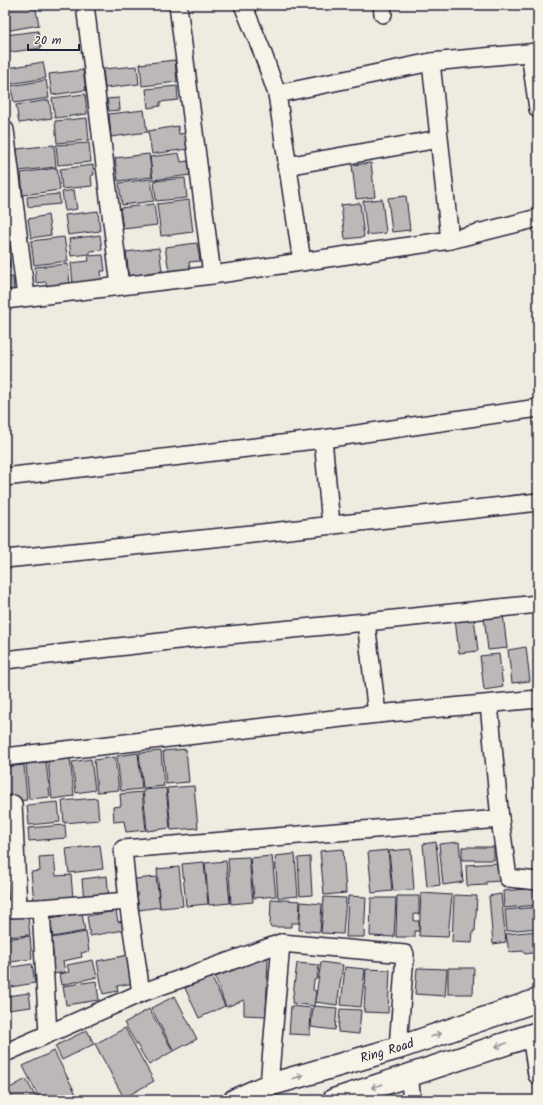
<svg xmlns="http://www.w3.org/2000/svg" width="543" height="1105" viewBox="0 0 543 1105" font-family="Kalam,sans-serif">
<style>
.building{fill:#bbb8b7;stroke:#22223b}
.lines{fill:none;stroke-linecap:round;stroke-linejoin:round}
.minor-casing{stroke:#22223b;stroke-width:20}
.highway-casing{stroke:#22223b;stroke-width:25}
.minor{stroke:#f7f3e8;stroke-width:17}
.highway{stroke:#f7f3e8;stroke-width:22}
.oneway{stroke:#97959a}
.labels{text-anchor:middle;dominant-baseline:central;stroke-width:4;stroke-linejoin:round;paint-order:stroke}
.street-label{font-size:13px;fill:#22223b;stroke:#f7f3e8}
</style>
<rect width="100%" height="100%" fill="#eeebe1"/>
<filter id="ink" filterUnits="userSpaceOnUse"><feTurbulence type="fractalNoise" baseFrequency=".025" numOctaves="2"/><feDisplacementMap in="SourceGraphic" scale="8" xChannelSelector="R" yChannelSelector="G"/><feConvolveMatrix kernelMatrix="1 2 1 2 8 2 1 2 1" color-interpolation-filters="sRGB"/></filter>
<g filter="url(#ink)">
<g class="building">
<polygon points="16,5 35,5 39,25 5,31 5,7"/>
<polygon points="38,31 41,48 5,53 5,35"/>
<polygon points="175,60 177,82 142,86 140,64"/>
<polygon points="43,62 46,78 10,84 8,68"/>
<polygon points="137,66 139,84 105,88 103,69"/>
<polygon points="83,70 86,90 52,95 49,74"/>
<polygon points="46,80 49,98 14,103 11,86"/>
<polygon points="177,86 178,100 160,102 160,106 148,108 146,89"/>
<polygon points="85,94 87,114 55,118 52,98"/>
<polygon points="119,98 120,110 109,111 107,99"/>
<polygon points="49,100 52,118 19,123 16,105"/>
<polygon points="144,110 147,132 111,137 109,114"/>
<polygon points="87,118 89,140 57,143 55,121"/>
<polygon points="178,126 179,134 186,133 188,149 152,154 148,131"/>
<polygon points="89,143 91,162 58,165 56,145"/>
<polygon points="54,145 56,167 19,171 17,149"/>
<polygon points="179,153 181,162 188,161 190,175 153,180 150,157"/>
<polygon points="149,154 152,177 118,181 115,158"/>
<polygon points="371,163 375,197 356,199 352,165"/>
<polygon points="93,165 94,175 91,175 92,186 62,189 60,169"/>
<polygon points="57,168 60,190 23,195 21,173"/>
<polygon points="185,178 187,198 156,201 154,181"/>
<polygon points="151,179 154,201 122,205 119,183"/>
<polygon points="74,190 77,209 65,211 62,192"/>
<polygon points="59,194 60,204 28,207 27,197"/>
<polygon points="406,196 410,230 392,232 388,198"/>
<polygon points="382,199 386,233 367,235 363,201"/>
<polygon points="189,200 193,232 161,236 157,204"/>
<polygon points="360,203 364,237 345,239 341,205"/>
<polygon points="154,204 157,225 123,229 120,208"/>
<polygon points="98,211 100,231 68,235 65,215"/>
<polygon points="48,215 51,235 31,238 28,219"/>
<polygon points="100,235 102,250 90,251 90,254 71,256 69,239"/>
<polygon points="64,237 68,261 34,265 31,241"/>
<polygon points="197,243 200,261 189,262 190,269 169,272 165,247"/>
<polygon points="5,245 7,245 10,268 5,269"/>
<polygon points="159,248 162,271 129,276 126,252"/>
<polygon points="103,255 105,271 101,271 102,282 73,285 71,263 89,261 88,256"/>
<polygon points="68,264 70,285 47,288 46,282 36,283 35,267"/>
<polygon points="13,277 14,292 5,293 5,278"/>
<polygon points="503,614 507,648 488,650 484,617"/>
<polygon points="474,617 478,651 459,653 455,619"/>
<polygon points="526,647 530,681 512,683 508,650"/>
<polygon points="499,654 503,687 484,690 480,656"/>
<polygon points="186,749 189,782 166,784 163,751"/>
<polygon points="161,751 164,786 143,788 139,753"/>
<polygon points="138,753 142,789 121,791 117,756"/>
<polygon points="115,757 119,790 97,792 94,760"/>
<polygon points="70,758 74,796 52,799 48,761"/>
<polygon points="91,759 95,790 76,793 72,762"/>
<polygon points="46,762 50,797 29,799 26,764"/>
<polygon points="24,765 27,800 5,802 5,767"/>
<polygon points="194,786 198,828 171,830 167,788"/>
<polygon points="166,788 170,828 147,831 143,790"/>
<polygon points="142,792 146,830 126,832 124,821 114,822 113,807 121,806 120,794"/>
<polygon points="97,798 99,820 64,823 62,801"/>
<polygon points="58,802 60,822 29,825 27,805"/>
<polygon points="65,825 66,838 29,841 28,828"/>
<polygon points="436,842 440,885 427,887 423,844"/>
<polygon points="459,842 463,882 443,885 439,844"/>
<polygon points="100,845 103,869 69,873 66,849"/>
<rect x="462" y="847" width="32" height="13"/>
<polygon points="343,849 346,893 324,895 320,851"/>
<polygon points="411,849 414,890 393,891 389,851"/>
<polygon points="388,850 392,891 372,893 368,852"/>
<polygon points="295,854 298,896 278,898 275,856"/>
<polygon points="54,856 56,876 71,875 73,898 34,902 31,872 40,871 39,857"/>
<polygon points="272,856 276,896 254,898 250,858"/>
<polygon points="249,857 253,902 231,904 228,858"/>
<polygon points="310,857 312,895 300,896 298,858"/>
<polygon points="226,861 230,903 209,905 205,863"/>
<polygon points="204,862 208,904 186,906 182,864"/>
<polygon points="499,863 500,881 486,882 486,885 467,886 466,865"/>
<polygon points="179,867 183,906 160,908 157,869"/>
<polygon points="107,876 109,899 84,901 82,879"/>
<polygon points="156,877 160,907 139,910 135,879"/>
<polygon points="538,888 538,905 504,908 503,891"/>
<polygon points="421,893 452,895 448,937 419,936"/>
<polygon points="501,894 506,942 493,944 489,896"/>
<polygon points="454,895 477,896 475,931 473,931 472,943 452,942"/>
<polygon points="348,896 366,897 364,937 346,937"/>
<polygon points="397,896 419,896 419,914 414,914 414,921 419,921 419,931 415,931 415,937 396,937"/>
<polygon points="324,897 346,898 343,934 321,933"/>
<polygon points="371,898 396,898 394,937 370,936"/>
<polygon points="271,899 300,901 299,923 291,923 291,927 270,927"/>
<polygon points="301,902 322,904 320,932 299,930"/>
<polygon points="538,907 538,928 507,931 505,910"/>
<polygon points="116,911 118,922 123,921 124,930 90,936 87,916"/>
<polygon points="82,913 85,931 53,937 50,918"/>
<polygon points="28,916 30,935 5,937 5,919"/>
<polygon points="538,931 538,952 525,954 523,951 509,952 506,934"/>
<polygon points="86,932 89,951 81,953 82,957 63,961 65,972 54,974 52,960 54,959 51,938"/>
<polygon points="30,936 32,959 11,962 12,964 5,965 5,939"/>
<polygon points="129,955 134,983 117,986 118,991 103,994 97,961"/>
<polygon points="268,957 266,1016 244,1015 244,1000 226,1007 215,977"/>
<polygon points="93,960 97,977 61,985 59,974 69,972 67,965"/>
<polygon points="321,962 343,965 337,1005 315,1002"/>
<polygon points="297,963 319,965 317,979 314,980 313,990 316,991 314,1006 292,1003"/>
<polygon points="32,964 35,983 5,988 5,968"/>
<polygon points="345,967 365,969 361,1007 341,1005"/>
<polygon points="417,968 447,969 445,996 415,994"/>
<polygon points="448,968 474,968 473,994 448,994"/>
<polygon points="366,969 390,970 388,1013 364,1012"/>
<polygon points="211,976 225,1006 199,1018 185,988"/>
<polygon points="96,981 99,1000 66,1005 63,986"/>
<polygon points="29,993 31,1007 8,1010 7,996"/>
<polygon points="175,996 197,1039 174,1051 151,1008"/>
<polygon points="5,1002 8,1027 5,1027"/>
<polygon points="291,1006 311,1008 310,1035 289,1034"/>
<polygon points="313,1006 337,1008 335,1030 311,1027"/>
<polygon points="149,1009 173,1051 149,1065 124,1023"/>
<polygon points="340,1009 361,1010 359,1034 338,1032"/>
<polygon points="125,1028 154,1081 124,1098 95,1044"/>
<polygon points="87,1030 94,1044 62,1060 55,1046"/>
<polygon points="54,1051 79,1100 40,1100 23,1066"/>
<polygon points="26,1079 37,1100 14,1100 8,1089"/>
</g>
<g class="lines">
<g class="minor-casing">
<g id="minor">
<polyline points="85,5 120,286"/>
<polyline points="178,5 212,275"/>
<polyline points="243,5 262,51 277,94"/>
<polyline points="382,5 383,14"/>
<polyline points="530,53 538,109"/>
<polyline points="431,62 450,240"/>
<polyline points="5,130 26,297"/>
<polyline points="286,166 439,139"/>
<polyline points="302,262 277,94 431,62 538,52"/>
<polyline points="5,300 212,275 450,240 538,218"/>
<polyline points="323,439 331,525"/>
<polyline points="5,477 323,439 538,408"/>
<polyline points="5,559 262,533 538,502"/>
<polyline points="366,622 377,714"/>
<polyline points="5,660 187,639 366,622 538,604"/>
<polyline points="489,704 500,819 508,878 538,881"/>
<polyline points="5,757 377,714 538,699"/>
<polyline points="13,804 18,908"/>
<polyline points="41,908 128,901"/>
<polyline points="5,909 41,908 48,1034"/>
<polyline points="141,993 128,901 123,849 500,819"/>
<polyline points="531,1035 537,1075 538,1075"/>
<polyline points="5,1053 141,993 281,943 405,954 398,1048"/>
<polyline points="409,1075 412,1100"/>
<polyline points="269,1085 281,943"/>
</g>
</g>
<g class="highway-casing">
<g id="highway">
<path id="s1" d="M235,1100L269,1085L398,1048L538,1000"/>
<polyline points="334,1100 538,1033"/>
</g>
</g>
<use href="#minor" class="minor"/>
<use href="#highway" class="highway"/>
</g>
<defs><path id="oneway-shaft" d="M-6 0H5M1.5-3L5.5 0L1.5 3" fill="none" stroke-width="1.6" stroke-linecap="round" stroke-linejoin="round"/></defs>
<g class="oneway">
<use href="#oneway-shaft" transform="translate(436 1035) rotate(-19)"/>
<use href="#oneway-shaft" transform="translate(501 1045) rotate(162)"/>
<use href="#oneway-shaft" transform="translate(298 1077) rotate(-16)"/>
<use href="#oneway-shaft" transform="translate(377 1086) rotate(162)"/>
</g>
</g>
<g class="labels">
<g class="street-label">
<text stroke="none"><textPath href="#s1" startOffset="160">Ring Road</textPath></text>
</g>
</g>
<rect width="543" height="1105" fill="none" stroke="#f7f3e8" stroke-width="20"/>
<rect x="10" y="10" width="523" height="1085" fill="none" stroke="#22223b" stroke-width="1.5" filter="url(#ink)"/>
<path d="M28 44v6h51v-6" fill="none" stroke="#22223b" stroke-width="2"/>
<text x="34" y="44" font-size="12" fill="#22223b" stroke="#f7f3e8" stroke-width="3" paint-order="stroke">20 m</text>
</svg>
